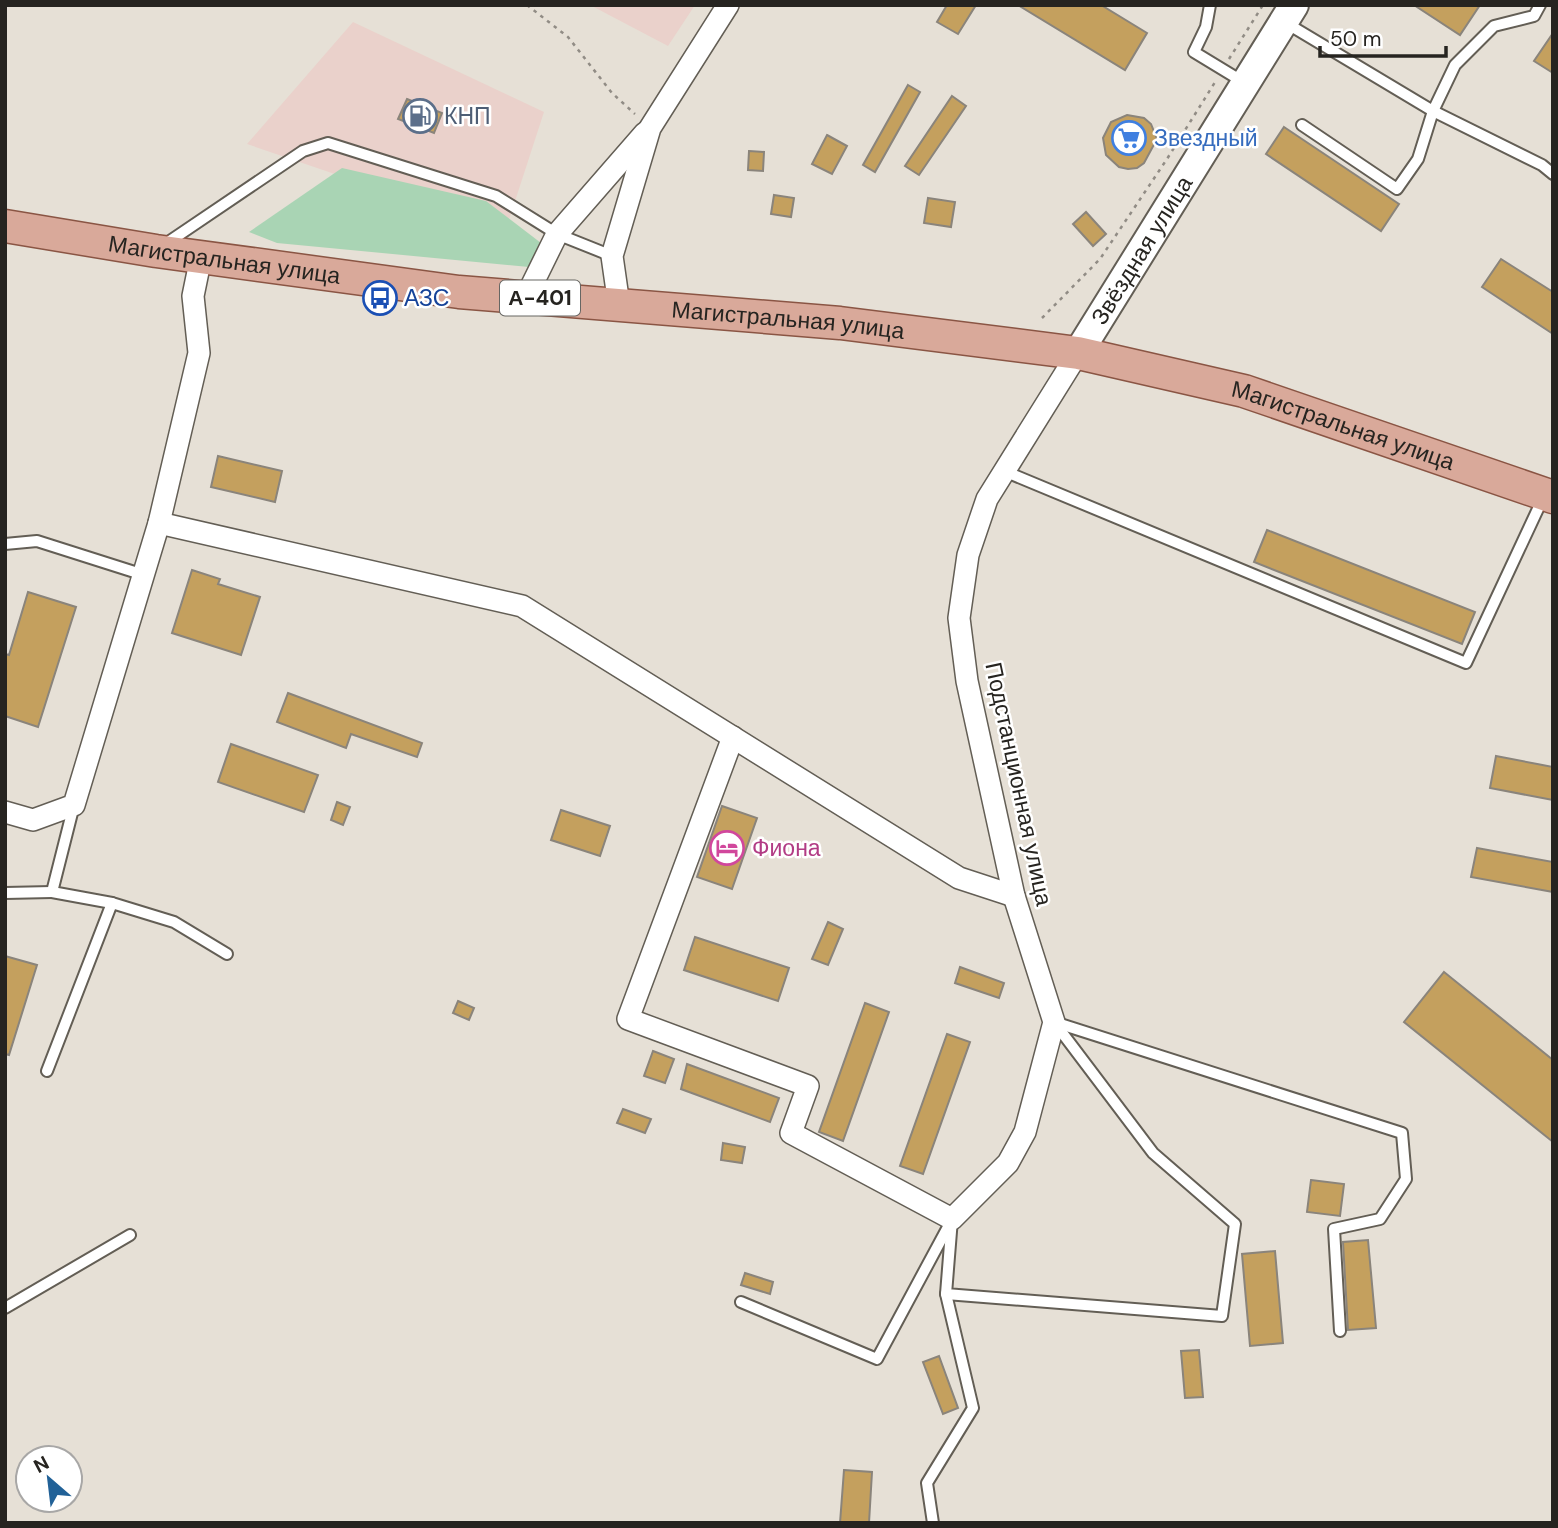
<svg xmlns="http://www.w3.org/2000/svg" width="1558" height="1528" viewBox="0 0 1558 1528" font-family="'DM Sans',sans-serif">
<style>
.industrial{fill:#ead1cb}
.green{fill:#a9d4b4}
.building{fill:#c4a05e;stroke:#8a847b;stroke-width:2}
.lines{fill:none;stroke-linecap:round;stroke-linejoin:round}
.lane-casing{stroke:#635e55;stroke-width:14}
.street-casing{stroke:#635e55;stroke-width:24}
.secondary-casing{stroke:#635e55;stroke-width:32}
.primary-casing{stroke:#8a5544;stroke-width:35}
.path{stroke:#918c85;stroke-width:2.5;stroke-dasharray:3.5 5;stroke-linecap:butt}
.lane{stroke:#fff;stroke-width:10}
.street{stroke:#fff;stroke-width:21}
.secondary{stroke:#fff;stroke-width:28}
.primary{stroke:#d9a99a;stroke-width:32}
.labels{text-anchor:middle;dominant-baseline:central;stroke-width:5;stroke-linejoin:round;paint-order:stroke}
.shield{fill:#fff;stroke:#676663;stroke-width:2}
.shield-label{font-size:21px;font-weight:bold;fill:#262420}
.service-label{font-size:23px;fill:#4e5e75;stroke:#fff;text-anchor:start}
.shop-label{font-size:23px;fill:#366cbe;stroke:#fff;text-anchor:start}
.street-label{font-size:23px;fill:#262420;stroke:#fff}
.transit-label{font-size:23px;fill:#164399;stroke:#fff;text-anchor:start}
.hotel-label{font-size:23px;fill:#b23c85;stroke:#fff;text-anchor:start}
</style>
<rect width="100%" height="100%" fill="#e6e0d6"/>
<g class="industrial">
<polygon points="590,5 695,5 668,46"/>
<polygon points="353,22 544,112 505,232 247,144"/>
</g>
<polygon class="green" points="342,168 486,201 541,243 529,267 277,243 249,232"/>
<g class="building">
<polygon points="947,5 976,5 958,34 937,22"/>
<polygon points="1018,5 1101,5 1147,33 1125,70"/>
<polygon points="1414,5 1480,5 1460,35"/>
<polygon points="1553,33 1553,73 1534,61"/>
<polygon points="908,85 920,92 875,172 863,165"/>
<polygon points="952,96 966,106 919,175 905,166"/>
<polygon points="407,99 442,113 434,133 398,119"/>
<polygon points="1127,115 1144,118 1151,124 1157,139 1144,163 1137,168 1128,169 1119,167 1106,155 1103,138 1111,122"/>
<polygon points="1284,127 1399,204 1381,231 1266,154"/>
<polygon points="827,135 847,146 832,174 812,164"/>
<polygon points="749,151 764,152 763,171 748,170"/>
<polygon points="774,195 794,198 791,217 771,214"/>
<polygon points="928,198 955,202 951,227 924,223"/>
<polygon points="1086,212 1106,234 1093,246 1073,224"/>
<polygon points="1501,259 1553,292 1553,334 1482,287"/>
<polygon points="218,456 282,471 275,502 211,487"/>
<polygon points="1267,530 1475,612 1462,644 1254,562"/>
<polygon points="192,570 220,579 218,584 260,597 241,655 172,633"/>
<polygon points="28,592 76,607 38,727 5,716 5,654 9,655"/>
<polygon points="288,693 422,743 417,757 351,734 346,748 277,722"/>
<polygon points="231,744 318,775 304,812 218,782"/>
<polygon points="1496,756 1553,767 1553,800 1490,788"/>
<polygon points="337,802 350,807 343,825 331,820"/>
<polygon points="722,806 757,818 732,889 697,877"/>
<polygon points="561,810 610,826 600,856 551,840"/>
<polygon points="1477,848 1553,862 1553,892 1471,877"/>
<polygon points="828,922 843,929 828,965 812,959"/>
<polygon points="695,937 789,968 778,1001 684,970"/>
<polygon points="5,956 37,965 9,1055 5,1054"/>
<polygon points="960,967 1004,983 999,998 955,983"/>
<polygon points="1444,972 1553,1060 1553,1142 1404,1022"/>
<polygon points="458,1001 474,1008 469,1020 453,1013"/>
<polygon points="865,1003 889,1012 843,1141 819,1132"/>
<polygon points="947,1034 970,1042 923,1174 900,1166"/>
<polygon points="653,1051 674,1059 665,1083 644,1076"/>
<polygon points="687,1064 779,1098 770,1122 681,1089"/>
<polygon points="623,1109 651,1119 645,1133 617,1123"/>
<polygon points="723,1143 745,1147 742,1163 721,1160"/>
<polygon points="1311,1180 1344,1184 1340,1216 1307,1212"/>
<polygon points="1368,1240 1376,1328 1348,1330 1343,1242"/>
<polygon points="1275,1251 1283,1343 1250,1346 1242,1254"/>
<polygon points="745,1273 773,1282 770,1294 741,1285"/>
<polygon points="1199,1350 1203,1397 1185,1398 1181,1351"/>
<polygon points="939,1356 958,1408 943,1414 923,1362"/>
<polygon points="844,1470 872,1472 869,1523 840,1523"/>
</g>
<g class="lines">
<g class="lane-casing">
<g id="lane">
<polyline points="1210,5 1206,27 1194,52 1245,83"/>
<polyline points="1286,23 1433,111 1542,165 1553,174"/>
<polyline points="1302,125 1397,189 1418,159 1433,111 1455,65 1494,26 1534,16 1540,5"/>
<polyline points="164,245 303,151 328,143 496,196 557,234 612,256"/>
<polyline points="1004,471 1466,663 1544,496"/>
<polyline points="5,544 37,541 144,575"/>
<polyline points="74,805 52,892 112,903 174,922 227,954"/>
<polyline points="5,893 52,892"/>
<polyline points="1054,1022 1402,1133 1406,1179 1380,1219 1334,1229 1340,1331"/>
<polyline points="47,1071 112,903"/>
<polyline points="952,1219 946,1294 1222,1316 1235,1224 1153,1153 1054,1022"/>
<polyline points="741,1302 877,1359 949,1225"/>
<polyline points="5,1308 130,1235"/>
<polyline points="933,1523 927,1483 973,1408 946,1294"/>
</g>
</g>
<g class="street-casing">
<g id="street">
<polyline points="526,297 557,234 645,133"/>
<polyline points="619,305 612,256 650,128 728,5"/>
<polyline points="159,523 522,606 959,878 1014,896"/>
<polyline points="733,737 628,1019 808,1086 791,1133 952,1219 1008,1163 1025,1132 1054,1022 1014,896 967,681 959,618 968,555 987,499 1078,353"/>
<polyline points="5,812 33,820 74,805 159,523 199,353 193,296 201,257"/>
</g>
</g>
<g class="secondary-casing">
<g id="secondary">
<path id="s1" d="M1078,353L1294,5"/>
</g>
</g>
<g class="primary-casing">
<g id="primary">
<path id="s2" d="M5,226L156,251L459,292L840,323L1078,353L1244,391L1553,497"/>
</g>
</g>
<g class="path">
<polyline points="527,5 568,37 612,93 635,114"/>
<polyline points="1229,59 1263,5"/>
<polyline points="1042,318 1100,259 1167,159 1217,79"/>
</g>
<use href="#lane" class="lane"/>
<use href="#street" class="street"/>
<use href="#secondary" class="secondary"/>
<use href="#primary" class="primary"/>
</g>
<defs>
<g id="fuel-ring" transform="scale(1.75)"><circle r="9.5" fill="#fff" stroke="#5c6f8a" stroke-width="1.5"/><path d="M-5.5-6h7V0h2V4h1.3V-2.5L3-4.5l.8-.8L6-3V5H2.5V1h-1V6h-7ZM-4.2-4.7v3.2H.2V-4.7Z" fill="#5c6f8a"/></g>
<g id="supermarket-ring" transform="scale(1.75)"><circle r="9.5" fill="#fff" stroke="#3f7fe0" stroke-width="1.5"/><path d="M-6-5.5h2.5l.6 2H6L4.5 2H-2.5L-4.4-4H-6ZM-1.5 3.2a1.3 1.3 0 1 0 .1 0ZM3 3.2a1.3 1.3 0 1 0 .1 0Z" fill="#3f7fe0"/></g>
<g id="bus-ring" transform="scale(1.75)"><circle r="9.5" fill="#fff" stroke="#1a4fb4" stroke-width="1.5"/><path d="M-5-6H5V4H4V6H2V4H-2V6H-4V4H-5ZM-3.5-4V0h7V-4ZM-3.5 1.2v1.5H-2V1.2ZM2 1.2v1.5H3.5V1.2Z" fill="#1a4fb4"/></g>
<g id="hotel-ring" transform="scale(1.75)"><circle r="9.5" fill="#fff" stroke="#d1479c" stroke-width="1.5"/><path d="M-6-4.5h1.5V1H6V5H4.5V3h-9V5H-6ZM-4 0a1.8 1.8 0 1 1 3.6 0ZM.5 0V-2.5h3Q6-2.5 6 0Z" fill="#d1479c"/></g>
</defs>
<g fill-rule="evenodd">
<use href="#fuel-ring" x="420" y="116"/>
<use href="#supermarket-ring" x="1129" y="138"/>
<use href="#bus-ring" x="380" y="298"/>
<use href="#hotel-ring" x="727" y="848"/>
</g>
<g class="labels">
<rect class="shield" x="500" y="280.5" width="80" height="35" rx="5"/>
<g class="shield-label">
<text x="540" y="298">А-401</text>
</g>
<g class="service-label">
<text x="444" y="116">КНП</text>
</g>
<g class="shop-label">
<text x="1154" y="138">Звездный</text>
</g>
<g class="street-label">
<text stroke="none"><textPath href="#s1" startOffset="121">Звёздная улица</textPath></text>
<text stroke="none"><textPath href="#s2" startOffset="222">Магистральная улица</textPath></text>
<text stroke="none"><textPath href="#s2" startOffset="789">Магистральная улица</textPath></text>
<text stroke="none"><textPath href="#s2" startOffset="1356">Магистральная улица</textPath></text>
<text transform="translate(1019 784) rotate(78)">Подстанционная улица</text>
</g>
<g class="transit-label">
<text x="404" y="298">АЗС</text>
</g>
<g class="hotel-label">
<text x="752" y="848">Фиона</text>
</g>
</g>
<rect width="1558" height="1528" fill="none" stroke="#262420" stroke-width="14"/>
<g transform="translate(49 1479) rotate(332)"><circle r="33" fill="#ffffff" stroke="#a8a7a6" stroke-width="2"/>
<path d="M0-5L12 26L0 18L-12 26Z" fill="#216197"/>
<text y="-10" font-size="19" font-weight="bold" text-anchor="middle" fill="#262420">N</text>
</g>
<path d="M1320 46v10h126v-10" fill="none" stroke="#262420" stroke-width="3.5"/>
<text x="1330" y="46" font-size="21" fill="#262420" stroke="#ffffff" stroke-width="5" paint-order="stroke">50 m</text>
</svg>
